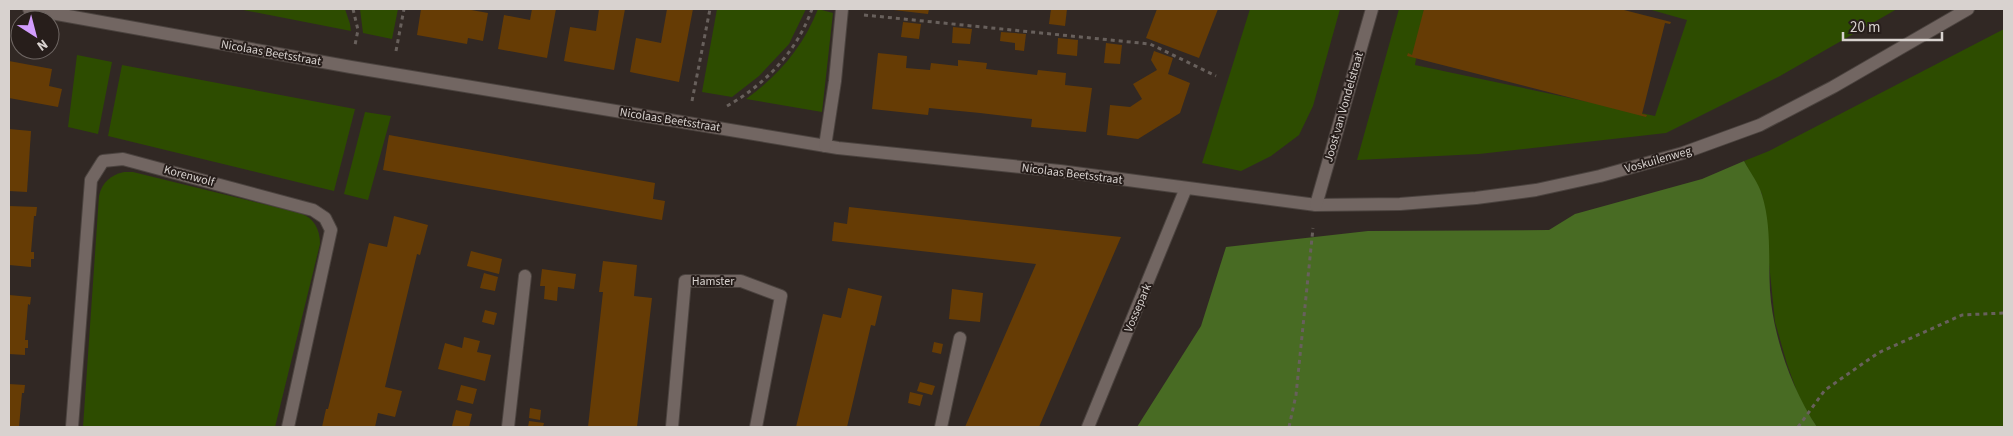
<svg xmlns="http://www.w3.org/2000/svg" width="2013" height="436" viewBox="0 0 2013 436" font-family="'Source Sans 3',sans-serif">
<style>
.green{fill:#2d4c00}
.forest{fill:#486b23}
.building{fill:#663c05}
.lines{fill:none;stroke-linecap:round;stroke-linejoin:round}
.service-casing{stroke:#4b433f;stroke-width:14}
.minor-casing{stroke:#4b433f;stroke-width:14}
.path{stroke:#68605c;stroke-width:3;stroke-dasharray:4 4;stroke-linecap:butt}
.service{stroke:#726662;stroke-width:12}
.minor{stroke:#726662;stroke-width:12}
.labels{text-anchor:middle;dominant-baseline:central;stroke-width:4;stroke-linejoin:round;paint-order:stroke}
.street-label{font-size:12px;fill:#d8d2cf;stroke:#271e1b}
</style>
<rect width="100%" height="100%" fill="#312824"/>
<g class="green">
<polygon points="238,9 345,9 350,24 351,31"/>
<polygon points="360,9 398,9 392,39 363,33"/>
<polygon points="717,9 806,9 789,44 759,76 732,97 702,92"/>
<path d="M818,9L833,13L822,112L746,99C779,75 803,47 818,9Z"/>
<polygon points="1250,9 1340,9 1313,106 1299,135 1271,156 1241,171 1202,163"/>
<polygon points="1399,9 1424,9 1415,65 1655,116 1687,20 1648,9 1897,9 1780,76 1666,133 1479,154 1357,160"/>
<polygon points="2004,29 2004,427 1817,427 1801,403 1787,364 1775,322 1762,194 1744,161 1769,151"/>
<polygon points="77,55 112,62 98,134 68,127"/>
<polygon points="122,65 355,109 334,191 108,136"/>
<polygon points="365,112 391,116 368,200 344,194"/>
<path d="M124,172H133L300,213C314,218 320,229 320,244L275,427H83L99,196C102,182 111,175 124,172Z"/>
</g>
<path class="forest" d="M1744,161C1750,172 1759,184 1762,195C1773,231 1767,266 1771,302C1776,344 1794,393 1817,427H1137L1201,326L1226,247L1368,231L1549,230L1575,214L1702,179Z"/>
<g class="building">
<polygon points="421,9 466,9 488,13 483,41 468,38 467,44 417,35"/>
<polygon points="532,9 556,9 547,58 498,49 504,15 530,20"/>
<polygon points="599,9 625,9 614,70 564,61 570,27 596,31"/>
<polygon points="667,9 693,9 679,82 630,72 636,38 661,43"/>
<polygon points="885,9 929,9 928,14"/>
<polygon points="1051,9 1067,9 1065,26 1049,24"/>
<polygon points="1157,9 1218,9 1199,58 1146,38"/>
<polygon points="1424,9 1620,9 1671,22 1670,24 1665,23 1642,114 1647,115 1646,117 1407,56 1408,53 1412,55"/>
<polygon points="903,22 921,24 919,39 901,37"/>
<polygon points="953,27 972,29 970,44 952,43"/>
<polygon points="1001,32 1026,34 1024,51 1015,50 1015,43 1000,41"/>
<polygon points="1058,38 1078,40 1077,56 1057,54"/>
<polygon points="1106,43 1122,45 1120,64 1104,63"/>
<polygon points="1154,51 1173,58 1168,74 1190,83 1180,113 1138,139 1107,135 1110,105 1130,107 1142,99 1133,84 1157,70 1151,60"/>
<polygon points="878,53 907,56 906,68 930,70 931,63 958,66 958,60 987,63 986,69 1037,75 1038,70 1066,73 1065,85 1092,88 1086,132 1031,127 1032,119 980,113 929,108 928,115 872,109"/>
<polygon points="9,61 52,69 49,86 62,89 58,107 9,98"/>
<polygon points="9,129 31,131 27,192 9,191"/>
<polygon points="389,135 655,183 653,199 665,201 662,220 383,170"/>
<polygon points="9,206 37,207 36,216 34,216 31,252 34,252 34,259 31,259 31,267 9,265"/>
<polygon points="849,207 1121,237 1039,427 965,427 1036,264 832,241 834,222 847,224"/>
<polygon points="394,216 428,225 420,255 417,254 385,387 402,391 395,417 378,413 375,427 322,427 326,409 328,409 369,243 387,247"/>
<polygon points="471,251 502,259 499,274 467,266"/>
<polygon points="603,261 637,265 634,296 652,298 637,427 588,427 603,292 599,292"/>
<polygon points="542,269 576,274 574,289 558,287 557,301 544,299 545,286 540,286"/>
<polygon points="484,273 498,277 495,291 480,288"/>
<polygon points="848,288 882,296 875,326 871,325 847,427 796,427 823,314 841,318"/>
<polygon points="952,289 983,293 980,322 949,319"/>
<polygon points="9,295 31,297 30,305 28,304 25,340 28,340 28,348 25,348 25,355 9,354"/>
<polygon points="485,310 497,313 494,325 482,322"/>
<polygon points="464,337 480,341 477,352 491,355 485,381 438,369 445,343 462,348"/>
<polygon points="934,342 943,344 941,354 932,352"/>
<polygon points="920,382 935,386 932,395 917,391"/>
<polygon points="9,384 25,385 24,393 22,393 19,427 9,427"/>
<polygon points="461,385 477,389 473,404 457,400"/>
<polygon points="910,392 923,395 920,406 908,403"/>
<polygon points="530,408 541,410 540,420 529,418"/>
<polygon points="456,410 472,414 469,427 452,426"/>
<polygon points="529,421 544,423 543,427 528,427"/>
</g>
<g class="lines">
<g class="service-casing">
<g id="service">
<polyline points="508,427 525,276"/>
<polyline points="941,427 960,338"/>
</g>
</g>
<g class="minor-casing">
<g id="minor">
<polyline points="29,9 351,67 838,148 1060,171 1316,205 1400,204 1476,198 1536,190 1600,176 1683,153 1760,125 1833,87 1968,9"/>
<polyline points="825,146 835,81 842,9"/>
<polyline points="1316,205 1372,9"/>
<polyline points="72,427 91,180 103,161 123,159 313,210 325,218 331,230 288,427"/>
<polyline points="672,427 685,281 741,281 781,296 756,427"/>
<polyline points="1088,427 1186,188"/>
</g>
</g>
<g class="path">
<polyline points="353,9 358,30 355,45"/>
<polyline points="864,15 1150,44 1216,76"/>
<polyline points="396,51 404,9"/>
<polyline points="692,101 710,9"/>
<path d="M727,106C766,84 797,51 812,9"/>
<polyline points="1289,427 1296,395 1313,228"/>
<polyline points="1798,427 1825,390 1878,353 1962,315 2004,313"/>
</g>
<use href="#service" class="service"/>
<use href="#minor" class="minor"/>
</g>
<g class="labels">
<g class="street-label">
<text transform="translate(271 53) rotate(10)">Nicolaas Beetsstraat</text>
<text transform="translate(1344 107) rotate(-74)">Joost van Vondelstraat</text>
<text transform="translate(670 120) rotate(9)">Nicolaas Beetsstraat</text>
<text transform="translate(1658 160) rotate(-16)">Voskuilenweg</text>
<text transform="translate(1072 174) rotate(7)">Nicolaas Beetsstraat</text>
<text transform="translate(189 176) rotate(15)">Korenwolf</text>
<text x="713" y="281">Hamster</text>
<text transform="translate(1138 308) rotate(-67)">Vossepark</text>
</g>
</g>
<rect width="2013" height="436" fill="none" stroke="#d8d2cf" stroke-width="20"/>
<g transform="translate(35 35) rotate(144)"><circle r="24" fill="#271e1b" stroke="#6e6663"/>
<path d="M0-4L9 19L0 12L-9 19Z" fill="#d29dfd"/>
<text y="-8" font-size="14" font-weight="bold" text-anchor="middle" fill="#d8d2cf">N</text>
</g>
<path d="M1843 32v8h99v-8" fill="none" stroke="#d8d2cf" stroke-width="2.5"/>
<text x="1850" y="32" font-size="15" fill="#d8d2cf" stroke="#271e1b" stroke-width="4" paint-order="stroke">20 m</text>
</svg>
